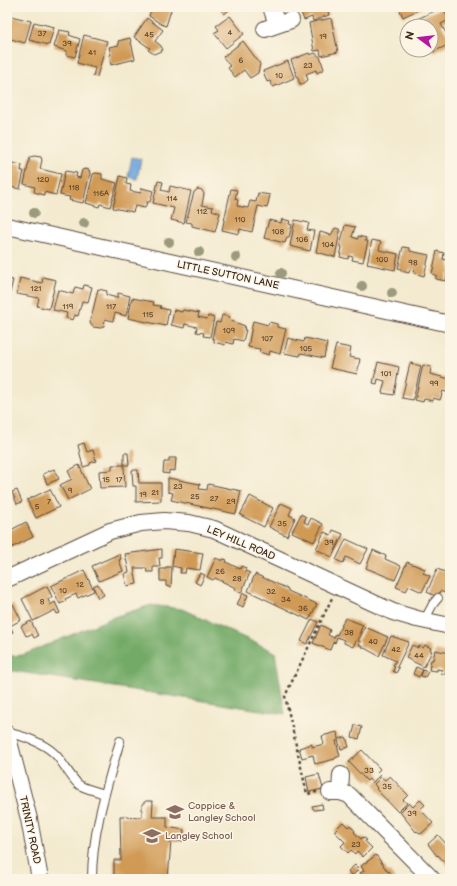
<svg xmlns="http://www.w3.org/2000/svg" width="457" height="886" viewBox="0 0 457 886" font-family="'Balsamiq Sans',sans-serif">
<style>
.forest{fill:#73aa68;stroke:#576a43}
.water{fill:#71a8df;stroke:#56697e}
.building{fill:#d09a54}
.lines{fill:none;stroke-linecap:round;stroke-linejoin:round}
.lane-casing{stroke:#574739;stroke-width:10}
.street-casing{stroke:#574739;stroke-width:18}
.path{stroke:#574739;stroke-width:2.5;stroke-dasharray:3 3;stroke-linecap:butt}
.lane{stroke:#fff;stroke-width:8}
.street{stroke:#fff;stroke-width:16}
.tree{fill:#9c9a7c}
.labels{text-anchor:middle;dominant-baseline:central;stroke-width:3;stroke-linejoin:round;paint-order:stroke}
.number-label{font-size:8px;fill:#60462c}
.street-label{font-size:10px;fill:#3b2a1e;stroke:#fcf5e5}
.education-label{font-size:10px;fill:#785e54;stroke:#fcf5e5;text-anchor:start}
</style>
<rect width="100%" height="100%" fill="#fcf5e5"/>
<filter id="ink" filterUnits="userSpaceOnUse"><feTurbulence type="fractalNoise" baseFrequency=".025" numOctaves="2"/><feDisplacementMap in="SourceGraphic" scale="8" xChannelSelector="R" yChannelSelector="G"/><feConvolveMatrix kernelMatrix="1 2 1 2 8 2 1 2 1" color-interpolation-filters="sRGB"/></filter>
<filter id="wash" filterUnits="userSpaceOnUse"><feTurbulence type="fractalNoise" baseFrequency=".012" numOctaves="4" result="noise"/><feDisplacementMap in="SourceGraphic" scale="16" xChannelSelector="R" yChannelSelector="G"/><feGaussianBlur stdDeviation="0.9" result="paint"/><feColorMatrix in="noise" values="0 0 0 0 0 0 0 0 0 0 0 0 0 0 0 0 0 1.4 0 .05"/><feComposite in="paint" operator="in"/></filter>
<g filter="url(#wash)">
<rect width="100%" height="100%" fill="#f3eacf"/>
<polygon class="forest" points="151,605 182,609 275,652 285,714 7,670 7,656 23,655 114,617"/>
<polygon class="water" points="132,157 141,159 137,179 128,177"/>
<g id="blocks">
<g class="building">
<polygon points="152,7 172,7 166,26 161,24 149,16"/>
<polygon points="219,7 233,7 224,14"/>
<polygon points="299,7 320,7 321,11 327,8 329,15 313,21 312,17 304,20"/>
<polygon points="400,7 424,7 403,17 399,8"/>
<polygon points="443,7 449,20 441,24 446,33 450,31 450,44 433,52 431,47 431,26 412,25 413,21"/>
<polygon points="11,16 31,21 25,43 7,38 7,30"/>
<polygon points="230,16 244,34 226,48 214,33 219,30 216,26"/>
<polygon points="147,18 163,30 155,41 161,46 163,50 154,54 148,50 150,48 134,37"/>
<polygon points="331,18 338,52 321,56 320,50 314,51 309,23"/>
<polygon points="34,22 54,27 49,45 29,40"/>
<polygon points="59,30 70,32 69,35 80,39 75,57 66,55 67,51 54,47"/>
<polygon points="84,35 107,41 97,77 93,76 95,68 77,63"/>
<polygon points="130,38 135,59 111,65 109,55 111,55 109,47 119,45 118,41"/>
<polygon points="243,41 260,64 258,73 250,78 244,70 235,77 228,68 230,66 223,57"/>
<polygon points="309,53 310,55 315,53 320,57 324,69 317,73 316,70 306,74 308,80 303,84 300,84 291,60"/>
<polygon points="288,61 294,78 273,87 270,81 267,82 263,71"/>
<polygon points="34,156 41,157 42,160 40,169 61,174 56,195 44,192 44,195 34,192 35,187 24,184 30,157"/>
<polygon points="7,162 22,165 21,171 24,171 20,189 7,186"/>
<polygon points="85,169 89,170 90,173 83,203 69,200 70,197 60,195 65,171 77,173 76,177 80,178 82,170"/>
<polygon points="96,173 102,174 102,179 117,183 110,207 100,204 99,207 86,203 93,174"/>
<polygon points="120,176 127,178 126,184 131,185 130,191 141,193 142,188 153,191 150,202 147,202 145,208 135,206 133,212 113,208"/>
<polygon points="158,181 163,182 161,190 169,192 170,186 191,191 184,223 171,220 174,208 153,203"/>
<polygon points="198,189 202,190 204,194 202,205 213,207 212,210 220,213 215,232 192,226 192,223 186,222 194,192"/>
<polygon points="231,189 237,190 235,199 238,200 237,206 248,208 250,201 256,202 258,193 270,195 267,208 258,206 252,232 240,229 239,234 222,230"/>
<polygon points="282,219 290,221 289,224 292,225 289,237 287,237 285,243 264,238 269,220 281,223"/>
<polygon points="295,220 309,223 307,230 314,231 310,251 290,246"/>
<polygon points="345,225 355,227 352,237 358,239 358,236 366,238 365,241 368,241 363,262 352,260 353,257 349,256 348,259 340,257 342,247 340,247"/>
<polygon points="335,228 339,229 340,232 335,257 316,252 320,232 331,235"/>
<polygon points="372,240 381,242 379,250 398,254 395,270 367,264"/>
<polygon points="403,247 410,248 410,251 429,255 424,276 414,273 415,270 410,269 409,273 401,271 401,269 398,268"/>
<polygon points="437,251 444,253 443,259 450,261 450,275 447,274 446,281 436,279 436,275 432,274"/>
<polygon points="43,277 56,280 49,309 37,306 39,298 17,294 20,278 42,283"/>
<polygon points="7,279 13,280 10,293 7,292"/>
<polygon points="84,285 92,287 88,302 82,301 78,316 75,315 73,320 66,318 67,313 53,310 58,290 73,294 75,287 83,289"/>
<polygon points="98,289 107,291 106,295 117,298 118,293 130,296 126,316 115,313 113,321 105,319 104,326 101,328 93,327 90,323"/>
<polygon points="132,298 154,302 153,305 161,306 160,308 169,310 166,326 128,318"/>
<polygon points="174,310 182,312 183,310 199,313 198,317 207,319 208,316 214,318 210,337 203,336 204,333 196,332 197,327 185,324 184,328 171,325"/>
<polygon points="222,315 230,317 229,320 245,326 244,330 246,330 243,341 234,339 233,344 226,342 225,345 214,342 214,339 212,338 216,322 220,323"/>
<polygon points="253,321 268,325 269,322 277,324 277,327 286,329 280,354 270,351 269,355 259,352 260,349 248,347"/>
<polygon points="288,338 304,342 305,338 327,343 324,358 301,353 300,356 284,353"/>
<polygon points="336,345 351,348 349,357 360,359 357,374 330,368"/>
<polygon points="378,362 399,367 394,395 382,393 385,381 378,379 377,384 373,383"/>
<polygon points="410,363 421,366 413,400 402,398"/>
<polygon points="423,365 431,367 430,374 450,379 449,393 443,391 440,400 433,398 433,401 424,399 423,402 415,400"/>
<polygon points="84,443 87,452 93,450 96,461 90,463 90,465 83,467 78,445"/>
<polygon points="124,453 128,453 129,465 124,465"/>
<polygon points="169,458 176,458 175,471 169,470 169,474 163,473 164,462 169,462"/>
<polygon points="79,465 90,489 68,500 60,485 72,479 68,471"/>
<polygon points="112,465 124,465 125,487 100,488 99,471 112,470"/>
<polygon points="54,469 59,479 47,484 43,474"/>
<polygon points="132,470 138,470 139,483 161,483 161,501 136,502 136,486 133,486"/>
<polygon points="168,478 200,484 199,489 207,490 208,484 241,491 236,514 171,500 173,493 168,492"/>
<polygon points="50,489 59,507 36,518 27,500"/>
<polygon points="17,490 22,502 17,504 12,492"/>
<polygon points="250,496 273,508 264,527 240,515"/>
<polygon points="281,503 292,508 289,515 295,518 287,536 269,527"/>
<polygon points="301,514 306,517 304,522 308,524 311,518 323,524 314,542 292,532"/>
<polygon points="26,522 33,537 11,548 7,540 7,532"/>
<polygon points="333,530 343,534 332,557 316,549 324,532 331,535"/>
<polygon points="346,539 368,549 360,564 346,557 343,563 336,560"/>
<polygon points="162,549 162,558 159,558 160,567 153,567 153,572 147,572 146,568 134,568 137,584 127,586 124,574 129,572 125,554"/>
<polygon points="174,549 203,553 200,570 186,568 185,573 180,573 181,568 172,566"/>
<polygon points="373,550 386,556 385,559 401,566 395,580 366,568"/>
<polygon points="119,554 121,559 119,560 123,571 99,581 92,566"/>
<polygon points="216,558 220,560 223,560 224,559 227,560 226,562 240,569 241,566 246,568 245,571 250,573 241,593 235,590 236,588 215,578 213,580 207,577"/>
<polygon points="407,562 425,569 423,573 430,576 422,592 409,586 406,591 396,587"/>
<polygon points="166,567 172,567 171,587 166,586 166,581 160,581 160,569 166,569"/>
<polygon points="437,569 448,573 446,578 450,580 450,595 440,591 437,597 427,592"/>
<polygon points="84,570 94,591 78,598 76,594 65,599 66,601 60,604 51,586"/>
<polygon points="200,573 205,575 200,585 195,582"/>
<polygon points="255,574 288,589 288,591 317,604 309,620 248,591"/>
<polygon points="98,584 104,595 98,598 93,586"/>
<polygon points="47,586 52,597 48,599 50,605 55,602 60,613 57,614 55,610 33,621 22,599"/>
<polygon points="243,593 248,595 243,607 237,604"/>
<polygon points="13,604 21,620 10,626 13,632 7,635 7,607"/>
<polygon points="345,618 363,625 353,647 344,643 344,640 337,637 335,643 333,642 330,650 313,643 321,625 330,630 328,635 334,638 335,634 337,635"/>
<polygon points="312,619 318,622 307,644 301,641"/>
<polygon points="31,621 38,636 34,638 32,634 26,636 21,626"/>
<polygon points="365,627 388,637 379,656 359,645 361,642 358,641"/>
<polygon points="391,636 409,642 397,667 399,668 396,673 393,671 395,666 393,665 396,661 383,655"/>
<polygon points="412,645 418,648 419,646 423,648 425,645 431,648 430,650 432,651 424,667 406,658"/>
<polygon points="435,650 450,653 450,672 448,672 448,675 441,673 442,670 437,669 437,671 429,670 431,660 433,660"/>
<polygon points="416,667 423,670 419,677 413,674"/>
<polygon points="423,670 428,672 425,677 421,676"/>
<polygon points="355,725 362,727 359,739 352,737"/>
<polygon points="337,732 338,739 346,737 349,747 341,749 338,740 336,741 340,756 335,758 335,759 315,764 313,755 302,758 299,748 312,744 312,747 324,744 322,736"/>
<polygon points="362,750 380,769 377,772 380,775 372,783 369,779 367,781 349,762"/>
<polygon points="319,774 323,789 309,792 306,777"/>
<polygon points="390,776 408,795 403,800 407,803 398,812 376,789 377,788 374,784 381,777 385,780"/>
<polygon points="420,800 425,805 420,809 433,823 421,834 417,831 416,832 400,812 409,803 413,807"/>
<polygon points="146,801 152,801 153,803 152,817 167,817 167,827 184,830 183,841 171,841 168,879 114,879 114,860 121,860 120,816 142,817 142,804"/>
<polygon points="322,804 323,809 314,810 312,806"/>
<polygon points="343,822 348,827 350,825 355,831 354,832 361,839 363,837 367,840 365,841 372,848 363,857 357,851 355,854 351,850 348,853 341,846 345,842 334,831"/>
<polygon points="438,835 450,848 449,867 438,855 437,856 428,844"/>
<polygon points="376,855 388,872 389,871 395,879 364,879 360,873 364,871 361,866"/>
<polygon points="355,865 359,869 352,876 348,871"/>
</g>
</g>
</g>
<g filter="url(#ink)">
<use href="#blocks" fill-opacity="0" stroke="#574739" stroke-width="1"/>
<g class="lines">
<g class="lane-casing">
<g id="lane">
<polyline points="424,621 433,604 438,598"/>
<path d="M7,733C22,735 44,743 55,754C63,762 69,775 78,784C84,789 97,791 104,794"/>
<path d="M92,879C92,832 107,786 120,741"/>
</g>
</g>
<g class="street-casing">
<g id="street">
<polyline points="271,7 277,24"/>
<polyline points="265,29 291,20"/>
<polyline points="7,226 450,324"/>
<polyline points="7,579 110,531 141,523 164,521 189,523 214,529 393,612 417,619 450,626"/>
<polyline points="7,734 29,819 40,879"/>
<polyline points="330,792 340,792 349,795 432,879"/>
<polyline points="340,792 341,775"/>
</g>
</g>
<g class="path">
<polyline points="7,660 10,660"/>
<polyline points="317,792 307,794 285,696 332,598"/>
</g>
<use href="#lane" class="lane"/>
<use href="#street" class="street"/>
</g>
<g class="tree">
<circle cx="34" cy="213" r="5"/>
<circle cx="84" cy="223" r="5"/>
<circle cx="169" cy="242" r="5"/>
<circle cx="199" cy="252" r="5"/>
<circle cx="236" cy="257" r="5"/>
<circle cx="281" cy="273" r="5"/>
<circle cx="362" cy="286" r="5"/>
<circle cx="392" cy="293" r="5"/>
</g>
</g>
<defs>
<g id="school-bare" transform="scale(1.38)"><path d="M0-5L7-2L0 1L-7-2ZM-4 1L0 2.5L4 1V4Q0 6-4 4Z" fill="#8d6e63" stroke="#fcf5e5" stroke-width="2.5" paint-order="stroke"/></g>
</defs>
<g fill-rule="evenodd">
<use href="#school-bare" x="175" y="812"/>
<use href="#school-bare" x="152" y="836"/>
</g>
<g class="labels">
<g class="number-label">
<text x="230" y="32">4</text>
<text x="42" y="33">37</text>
<text x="149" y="34">45</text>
<text x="323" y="36">19</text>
<text x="67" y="43">39</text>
<text x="92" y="52">41</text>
<text x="241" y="60">6</text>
<text x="308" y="65">23</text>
<text x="279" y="75">10</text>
<text x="43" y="179">120</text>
<text x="74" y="187">118</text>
<text x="101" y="193">116A</text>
<text x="172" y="198">114</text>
<text x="202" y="211">112</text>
<text x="240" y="219">110</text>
<text x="278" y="231">108</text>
<text x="302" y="239">106</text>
<text x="328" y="244">104</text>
<text x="382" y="259">100</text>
<text x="413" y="262">98</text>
<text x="36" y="288">121</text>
<text x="68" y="306">119</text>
<text x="111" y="306">117</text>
<text x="148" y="314">115</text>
<text x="229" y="330">109</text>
<text x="267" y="338">107</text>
<text x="306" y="348">105</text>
<text x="386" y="373">101</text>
<text x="434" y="383">99</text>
<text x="106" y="479">15</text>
<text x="119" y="479">17</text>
<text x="178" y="486">23</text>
<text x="70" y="490">9</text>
<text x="155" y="492">21</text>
<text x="143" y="494">19</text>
<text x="195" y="496">25</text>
<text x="214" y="498">27</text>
<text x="49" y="501">7</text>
<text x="231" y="501">29</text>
<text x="37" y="506">5</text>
<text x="282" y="523">35</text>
<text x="329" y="542">39</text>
<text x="220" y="571">26</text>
<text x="237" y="578">28</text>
<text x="80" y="584">12</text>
<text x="63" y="590">10</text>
<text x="271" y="591">32</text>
<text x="286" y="599">34</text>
<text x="42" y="601">8</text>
<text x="303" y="608">36</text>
<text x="349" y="632">38</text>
<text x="373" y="641">40</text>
<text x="396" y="649">42</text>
<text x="419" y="655">44</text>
<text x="369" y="770">33</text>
<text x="387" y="786">35</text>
<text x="412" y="813">39</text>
<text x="356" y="844">23</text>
</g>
<g class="street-label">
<text transform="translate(228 275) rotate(12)">LITTLE SUTTON LANE</text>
<text transform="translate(241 543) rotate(23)">LEY HILL ROAD</text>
<text transform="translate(30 830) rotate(78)">TRINITY ROAD</text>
</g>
<g class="education-label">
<text x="188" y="806">Coppice &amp;<tspan x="188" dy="12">Langley School</tspan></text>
<text x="165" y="836">Langley School</text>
</g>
</g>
<rect width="457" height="886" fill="none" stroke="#fcf5e5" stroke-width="24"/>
<g transform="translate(419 38) rotate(285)"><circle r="19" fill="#fcf5e5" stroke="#afa495"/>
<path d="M0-3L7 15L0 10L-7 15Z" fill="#b5179e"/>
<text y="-6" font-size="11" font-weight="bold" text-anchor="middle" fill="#3b2a1e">N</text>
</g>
</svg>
